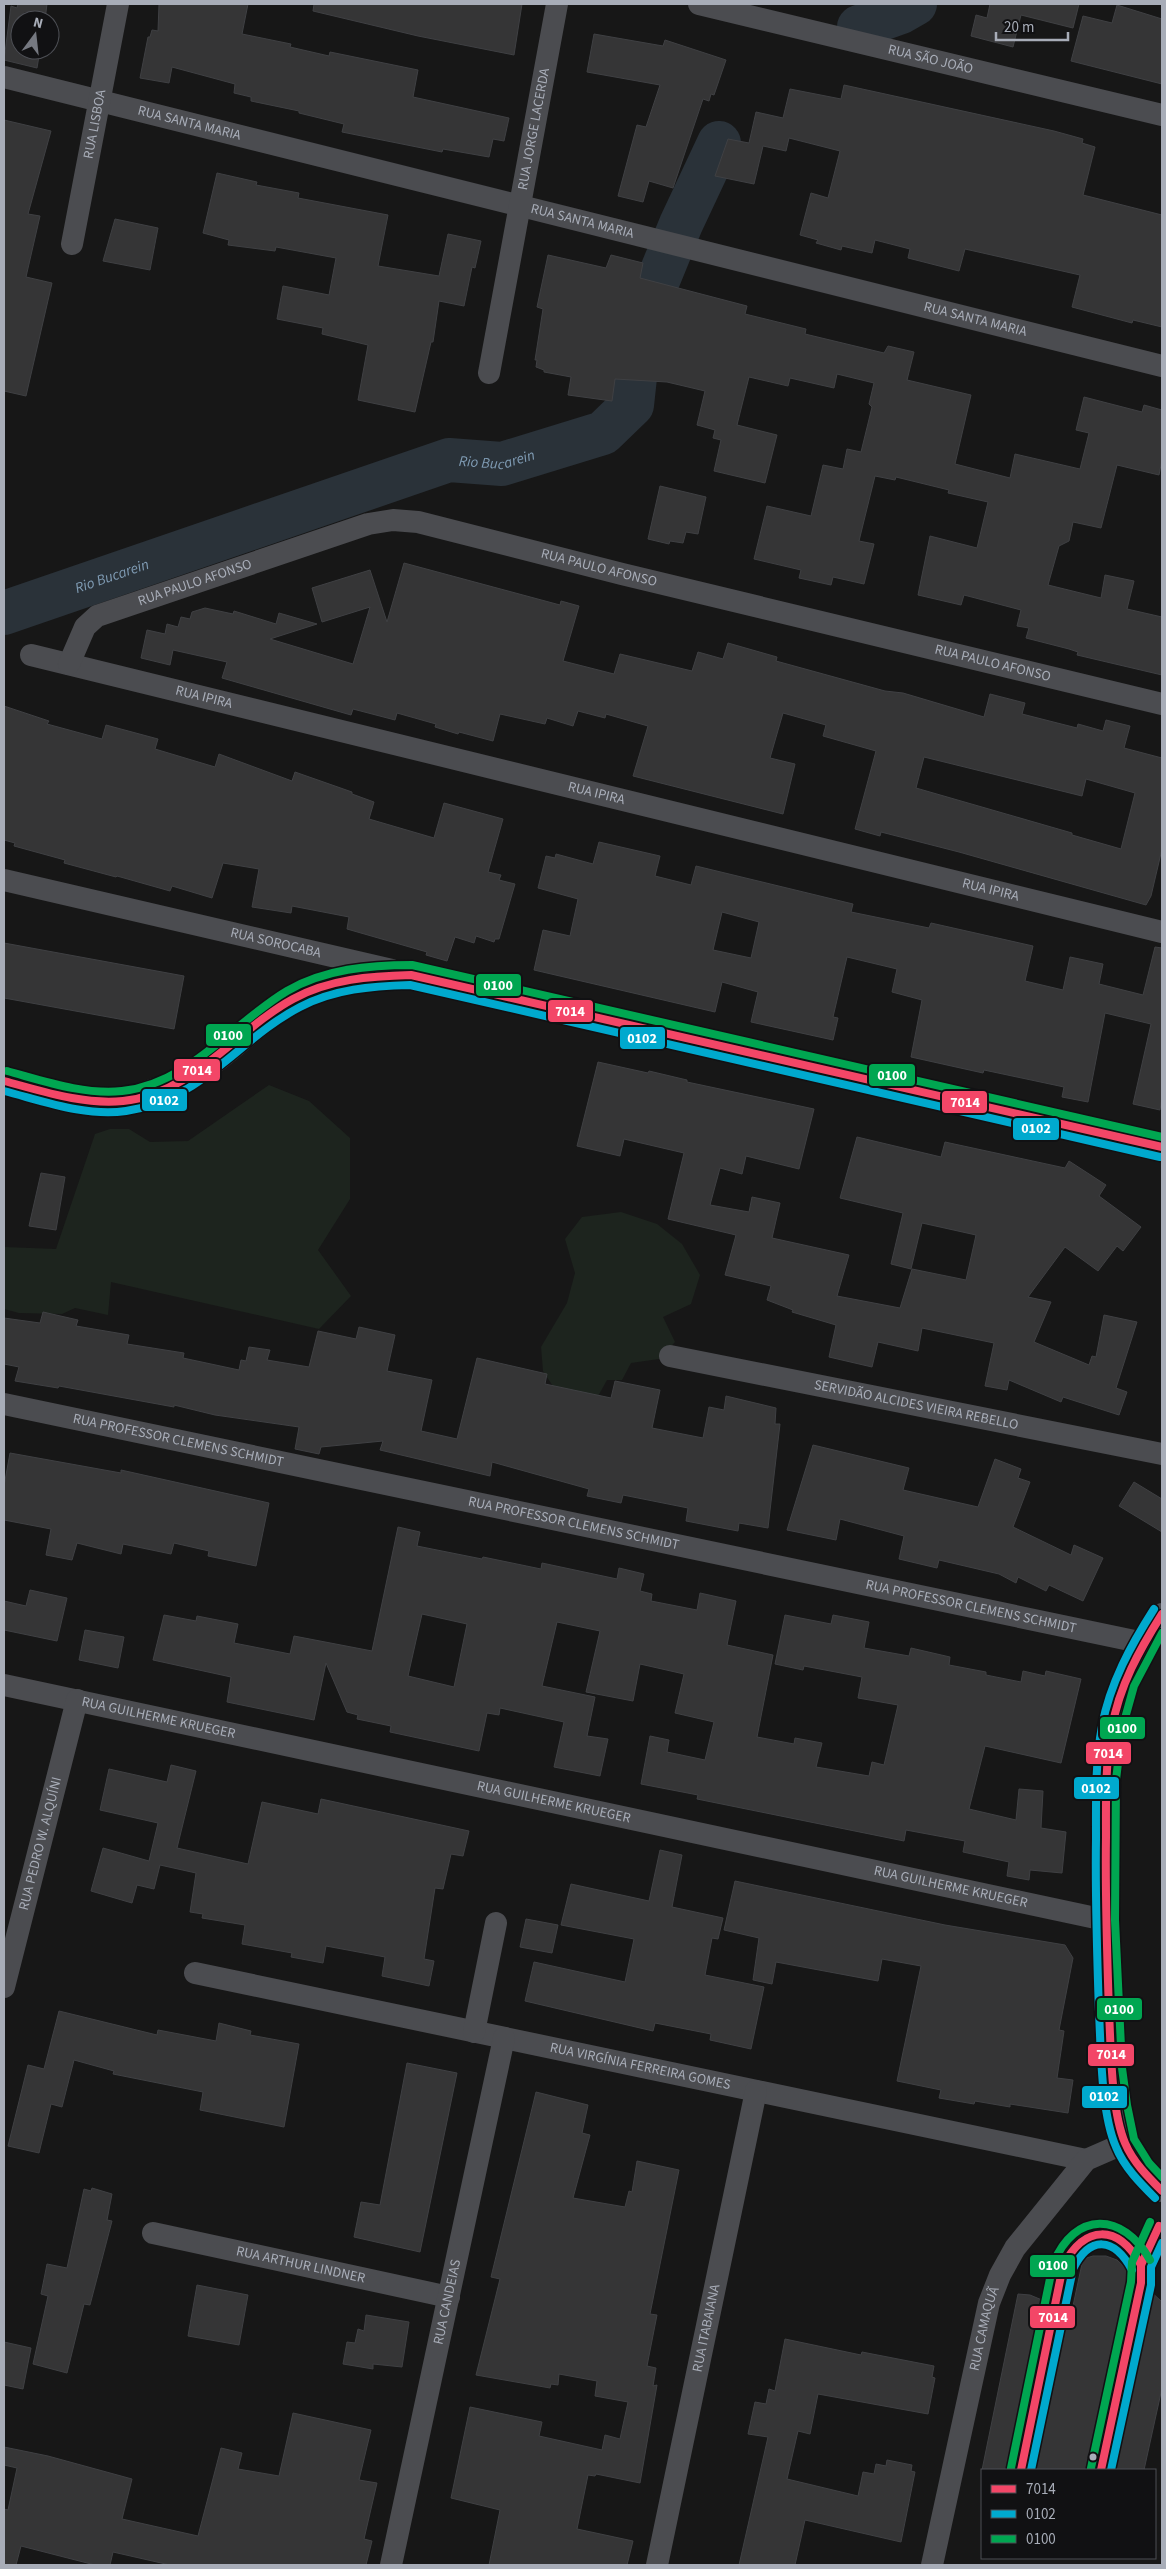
<svg xmlns="http://www.w3.org/2000/svg" width="1166" height="2569" viewBox="0 0 1166 2569" font-family="'Source Sans 3',sans-serif">
<style>
.green{fill:#1d241e}
.lines{fill:none;stroke-linecap:round;stroke-linejoin:round}
.river{stroke:#2a3239;stroke-width:44}
.building{fill:#353536;stroke:#3f4043;fill-rule:evenodd}
.street{stroke:#4b4c50;stroke-width:22}
.secondary{stroke:#4a4a4e;stroke-width:28}
.bus-1-casing{stroke:#111113;stroke-width:11}
.bus-2-casing{stroke:#111113;stroke-width:11}
.bus-3-casing{stroke:#111113;stroke-width:11}
.bus-1{stroke:#f34667;stroke-width:8}
.bus-2{stroke:#00a9ce;stroke-width:8}
.bus-3{stroke:#00a651;stroke-width:8}
.bus-dot{fill:#a8adb8;stroke:#111113;stroke-width:2}
.labels{text-anchor:middle;dominant-baseline:central;stroke-width:4.5;stroke-linejoin:round;paint-order:stroke}
.street-label{font-size:14px;fill:#a8adb8;stroke:#111113}
.water-label{font-size:15px;font-style:italic;fill:#7f9bb3;stroke:#111113}
.line-badge{stroke:#111113;stroke-width:2}
.badge-label{font-size:14px;text-anchor:middle;font-weight:bold;fill:#fff}
</style>
<rect width="100%" height="100%" fill="#171717"/>
<g class="green">
<polygon points="269,1085 309,1101 350,1138 350,1199 318,1250 351,1296 319,1329 111,1282 108,1315 75,1308 62,1314 19,1313 4,1309 4,1247 56,1249 95,1134 110,1129 129,1129 150,1142 188,1141"/>
<polygon points="621,1212 657,1224 682,1244 700,1275 691,1304 663,1317 675,1342 659,1359 631,1363 622,1380 607,1380 597,1398 562,1400 543,1371 541,1347 567,1303 575,1273 565,1239 582,1217"/>
</g>
<g class="lines">
<g class="river">
<polyline points="859,27 901,12 915,4"/>
<path id="s1" d="M4,613L449,460L502,464L603,433L632,405L641,322L681,224L719,143"/>
</g>
</g>
<g class="building">
<polygon points="18,4 47,4 45,20 20,20 20,50 40,50 37,68 4,60 11,6 17,8"/>
<polygon points="159,4 248,4 242,34 291,44 290,47 329,56 330,52 418,70 413,97 509,118 504,141 493,139 489,157 443,149 442,152 342,132 344,124 299,113 299,111 251,101 251,97 234,93 235,84 172,67 169,83 140,78 148,37 150,37 152,30 158,31"/>
<polygon points="314,4 522,4 514,55 418,36 313,11"/>
<polygon points="990,4 1079,4 1073,28 1021,15 1013,47 971,36 976,15 987,18"/>
<polygon points="1117,5 1162,19 1162,84 1071,61 1083,16 1112,23"/>
<polygon points="594,34 663,46 665,40 726,60 714,95 711,94 709,101 703,99 673,188 649,181 643,202 618,196 637,125 646,127 660,85 587,72"/>
<polygon points="844,85 1054,131 1083,139 1082,143 1095,147 1083,195 1162,215 1162,327 1133,320 1132,323 1072,307 1080,275 965,249 959,271 908,258 910,249 875,240 872,253 842,246 841,250 816,243 818,240 800,235 811,193 828,198 840,151 789,138 786,151 763,146 754,184 715,176 728,139 749,143 756,112 783,118 790,89 841,99"/>
<polygon points="4,120 51,131 28,214 40,216 26,277 52,283 26,396 4,391"/>
<polygon points="217,173 257,182 256,185 299,193 298,198 388,215 378,266 439,276 448,234 481,241 475,268 472,267 464,306 439,301 433,342 431,342 415,412 358,400 368,345 322,334 323,328 277,319 283,286 329,295 336,258 276,247 275,251 228,245 229,240 203,233"/>
<polygon points="115,219 158,228 150,270 103,261"/>
<polygon points="548,255 606,268 611,255 643,263 640,278 747,306 745,314 806,329 805,334 884,353 888,346 914,352 907,380 971,395 955,464 1010,478 1015,454 1080,469 1089,433 1076,430 1084,397 1142,412 1144,405 1162,410 1162,460 1159,475 1117,465 1101,528 1073,522 1069,541 1059,546 1048,585 1101,598 1105,575 1134,581 1127,609 1162,617 1162,675 1077,655 1078,652 1069,649 1026,638 1029,628 1017,626 1021,610 964,595 961,605 918,595 930,536 977,548 988,502 948,493 949,490 896,477 895,480 875,476 859,541 874,544 864,584 833,577 831,585 799,578 801,570 754,559 767,506 811,516 823,465 843,469 847,449 861,452 872,407 869,404 874,383 837,374 834,388 790,378 788,386 749,377 737,425 777,435 765,483 714,471 721,440 713,438 715,430 697,425 705,391 667,382 615,379 612,401 568,395 571,377 544,372 544,370 536,367 537,360 535,360 543,309 537,307"/>
<polygon points="660,486 706,497 698,534 686,532 683,543 670,541 669,544 648,539"/>
<path d="M404,563L560,605L561,601L579,606L563,661L614,674L620,654L692,671L698,652L723,659L728,643L777,657L776,661L885,691L903,693L984,717L990,694L1025,703L1022,714L1077,728L1078,724L1103,731L1106,720L1130,726L1124,748L1162,758V849L1151,896L1146,905L959,852L881,832L880,836L855,829L876,751L823,736L826,725L783,713L770,758L795,764L783,814L633,776L648,726L606,714L605,718L578,711L573,726L547,718L545,724L500,714L493,741L459,732L458,734L435,727L436,724L397,713L395,720L353,709L351,715L222,678L227,662L173,650L170,665L141,658L147,630L165,634L167,624L178,627L181,617L190,619L192,612L205,608L233,614L234,611L276,624L279,613L317,624L270,639L353,664L370,607L322,622L312,588L370,570L387,622ZM924,757L1082,796L1086,779L1135,793L1121,849L1072,835V833L916,788Z"/>
<polygon points="4,706 49,721 47,724 102,739 106,725 158,739 155,749 215,767 219,754 292,781 295,772 352,792 352,794 374,802 369,819 434,838 444,803 503,819 488,872 501,875 499,880 515,884 499,939 495,939 494,942 476,936 474,943 455,937 447,961 426,955 427,952 347,929 349,917 292,906 291,913 252,907 259,869 223,863 212,898 172,886 170,891 117,876 116,877 64,863 65,860 14,846 15,843 4,840"/>
<path d="M599,842L660,856L655,876L691,885L696,866L853,904L851,912L929,928L931,923L1033,946L1025,981L1063,990L1070,957L1103,964L1099,984L1143,995L1155,947L1162,948V1098L1160,1110L1133,1104L1151,1024L1105,1013L1088,1102L1062,1097L1064,1087L984,1070L983,1073L911,1057L922,1000L892,992L897,969L847,957L833,1017L838,1018L833,1040L751,1022L758,992L722,982L715,1012L534,970L543,930L570,936L578,899L538,888L546,856L555,858L556,854L593,864ZM722,912L759,922L751,958L713,950Z"/>
<polygon points="4,943 184,976 174,1029 4,998"/>
<polygon points="598,1062 648,1073 649,1071 687,1080 687,1082 814,1109 799,1169 746,1156 742,1174 720,1168 710,1205 749,1212 752,1197 780,1203 772,1238 849,1255 837,1296 900,1308 912,1269 966,1280 976,1235 922,1223 911,1269 891,1264 903,1213 840,1198 857,1137 941,1157 945,1142 1065,1168 1069,1161 1106,1185 1099,1196 1141,1227 1123,1251 1117,1246 1098,1271 1065,1247 1028,1297 1051,1302 1034,1342 1089,1365 1092,1356 1096,1357 1104,1315 1137,1322 1116,1388 1127,1392 1119,1415 1063,1397 1061,1402 1009,1380 1007,1390 985,1386 994,1343 922,1328 918,1351 878,1342 872,1367 829,1357 836,1325 792,1312 793,1310 767,1300 771,1286 725,1275 736,1235 668,1219 684,1153 624,1139 620,1156 577,1146"/>
<polygon points="41,1173 65,1177 56,1230 29,1226"/>
<polygon points="43,1312 78,1320 76,1326 129,1335 127,1344 184,1353 183,1358 239,1370 241,1360 246,1361 249,1347 270,1350 267,1360 309,1367 318,1331 356,1339 359,1327 395,1335 387,1371 432,1380 421,1431 457,1439 477,1358 547,1374 545,1384 611,1398 615,1381 660,1390 652,1428 703,1438 709,1407 724,1410 726,1396 776,1408 775,1424 780,1424 768,1528 739,1523 738,1531 686,1521 688,1508 623,1495 621,1503 587,1496 589,1489 492,1462 490,1476 380,1450 383,1441 321,1447 319,1454 295,1449 299,1427 215,1415 174,1405 174,1407 59,1386 58,1388 15,1381 19,1367 4,1364 4,1318 40,1323"/>
<polygon points="813,1445 909,1468 903,1490 978,1507 995,1459 1021,1469 1018,1478 1030,1482 1013,1527 1071,1555 1074,1545 1103,1558 1083,1601 1049,1585 1046,1591 1018,1577 1016,1583 999,1574 939,1560 937,1568 899,1559 904,1536 840,1519 836,1540 787,1530"/>
<polygon points="10,1453 121,1473 121,1470 269,1503 256,1566 208,1556 209,1551 174,1543 171,1554 123,1544 121,1554 77,1543 72,1560 46,1555 51,1529 4,1520 4,1486"/>
<polygon points="1134,1482 1162,1499 1162,1532 1119,1506"/>
<path d="M398,1527L420,1532L417,1546L482,1559L483,1557L541,1569L542,1563L617,1579L619,1568L644,1574L640,1591L652,1594L651,1601L697,1610L700,1593L736,1601L727,1645L773,1655L757,1737L794,1744L795,1738L822,1743L816,1767L869,1776L872,1762L884,1765L898,1705L858,1698L862,1677L804,1666L803,1670L775,1664L785,1615L831,1624L833,1615L869,1622L864,1648L909,1656L911,1648L950,1657L949,1665L986,1672V1675L1021,1682L1023,1671L1045,1676L1046,1671L1081,1679L1061,1763L985,1746L969,1809L1016,1820L1019,1789L1043,1791L1041,1828L1066,1832L1062,1873L1030,1870L1029,1880L1007,1876L1009,1862L963,1852L965,1841L906,1830L904,1841L697,1799L698,1795L641,1784L650,1736L669,1740L667,1752L705,1760L714,1722L675,1713L684,1674L640,1664L633,1701L586,1692L600,1631L557,1622L542,1686L595,1697L587,1736L608,1739L600,1776L554,1767L564,1722L500,1708L499,1715L487,1713L479,1751L390,1732L391,1726L357,1719L358,1715L347,1712L326,1663L314,1720L227,1702L231,1677L153,1660L164,1615L196,1621L197,1616L238,1624L234,1643L290,1654L294,1636L372,1651ZM422,1614L467,1624L454,1687L408,1676Z"/>
<polygon points="30,1590 67,1598 57,1641 4,1630 4,1601 26,1606"/>
<polygon points="85,1630 124,1637 118,1668 79,1660"/>
<polygon points="171,1765 196,1771 177,1848 248,1864 262,1802 318,1814 321,1799 469,1831 463,1856 451,1854 443,1889 435,1888 424,1959 434,1961 429,1986 382,1976 385,1957 326,1946 323,1963 291,1957 292,1953 242,1944 245,1925 202,1918 203,1914 190,1912 196,1873 160,1865 154,1889 137,1885 132,1903 91,1891 103,1848 149,1861 158,1823 100,1810 109,1769 167,1782"/>
<polygon points="660,1850 682,1855 672,1907 723,1918 718,1939 712,1938 705,1975 764,1987 751,2049 710,2040 711,2034 655,2023 653,2031 525,2001 534,1962 625,1982 634,1939 561,1925 571,1884 649,1901"/>
<polygon points="735,1881 945,1925 1065,1945 1073,1958 1059,2030 1064,2031 1057,2078 1073,2080 1068,2113 1010,2104 1010,2107 975,2101 974,2104 939,2098 941,2090 897,2081 921,1966 882,1959 878,1981 776,1962 772,1984 753,1980 759,1938 724,1930"/>
<polygon points="526,1919 558,1925 552,1953 520,1947"/>
<polygon points="59,2011 157,2035 158,2030 216,2041 219,2023 251,2031 250,2035 299,2044 284,2127 200,2110 203,2092 113,2074 114,2071 74,2060 62,2107 51,2104 39,2153 8,2146 28,2065 44,2069"/>
<polygon points="407,2063 457,2073 420,2252 354,2237 361,2202 380,2205"/>
<polygon points="536,2092 588,2105 582,2133 590,2135 573,2198 625,2207 629,2191 632,2192 637,2161 679,2170 650,2314 657,2315 647,2366 656,2368 653,2386 657,2385 640,2483 596,2474 595,2476 588,2475 577,2529 633,2541 627,2565 489,2565 500,2510 451,2498 470,2407 542,2422 539,2436 602,2450 605,2435 620,2439 628,2402 595,2396 597,2381 559,2374 558,2385 551,2384 550,2388 476,2375 500,2279 491,2277"/>
<polygon points="92,2188 112,2194 107,2220 112,2221 90,2305 84,2304 67,2373 33,2364 48,2296 41,2294 47,2264 67,2268 84,2189 91,2191"/>
<polygon points="1093,2256 1106,2256 1117,2260 1162,2302 1162,2388 1144,2470 982,2470 1018,2294 1030,2295 1042,2300 1073,2306 1083,2259"/>
<polygon points="197,2285 248,2295 239,2345 188,2336"/>
<polygon points="366,2315 409,2322 402,2367 373,2364 373,2369 343,2364 347,2342 355,2343 358,2329 364,2331"/>
<polygon points="785,2339 861,2355 862,2352 934,2366 932,2377 935,2378 928,2414 818,2394 810,2434 798,2431 787,2479 858,2496 863,2472 874,2474 876,2464 886,2466 887,2460 912,2465 911,2471 915,2472 901,2542 805,2520 795,2565 739,2565 768,2437 748,2434 755,2402 766,2404 769,2389 775,2391"/>
<polygon points="4,2342 31,2348 23,2389 4,2385"/>
<polygon points="293,2413 371,2430 359,2480 377,2483 364,2539 372,2541 366,2565 170,2565 113,2552 110,2565 95,2565 21,2546 16,2565 4,2565 4,2509 8,2510 17,2468 4,2465 4,2447 48,2456 132,2479 122,2519 198,2536 221,2448 242,2453 238,2469 279,2476"/>
</g>
<g class="lines">
<g class="street">
<path id="s2" d="M699,4L1162,115"/>
<path id="s3" d="M4,77L1162,366"/>
<path id="s4" d="M72,244L118,4"/>
<path id="s5" d="M489,373L557,4"/>
<path id="s6" d="M31,655L1162,932"/>
<path id="s7" d="M69,664L85,627L97,616L368,524L393,520L418,522L622,574L1162,704"/>
<path id="s8" d="M4,880L392,970"/>
<path id="s9" d="M670,1356L1162,1454"/>
<path id="s10" d="M4,1404L1144,1643"/>
<polyline points="1162,1614 1144,1643 1125,1682 1112,1727 1106,1779 1105,1920 1112,2069 1117,2107 1125,2143 1141,2169 1162,2191"/>
<path id="s11" d="M4,1685L1105,1920"/>
<path id="s12" d="M195,1973L1086,2160"/>
<path id="s13" d="M4,1987L77,1700"/>
<polyline points="474,2032 496,1923"/>
<path id="s14" d="M153,2233L449,2297"/>
<path id="s15" d="M391,2565L504,2038"/>
<path id="s16" d="M657,2565L756,2091"/>
<path id="s17" d="M932,2565L989,2303L1000,2275L1015,2248L1086,2160L1125,2143"/>
</g>
<path class="secondary" d="M4,1081C43,1091 82,1104 123,1101C131,1100 140,1097 149,1094C211,1076 241,1029 293,999C330,979 370,975 411,975L1162,1147"/>
<g class="bus-1-casing">
<g id="bus-1">
<path d="M4,1081C42,1091 83,1105 123,1101C193,1094 236,1030 293,999C329,979 371,976 411,975L1162,1147"/>
<path d="M1162,1614C1140,1649 1119,1686 1112,1728C1105,1764 1106,1801 1106,1837C1105,1896 1107,1954 1109,2012C1111,2049 1111,2110 1125,2143C1133,2162 1148,2177 1162,2191"/>
<path d="M1021,2470L1063,2266C1085,2224 1118,2224 1141,2265"/>
<polyline points="1101,2470 1141,2283 1141,2265 1159,2226"/>
</g>
</g>
<g class="bus-2-casing">
<g id="bus-2">
<path d="M4,1091C43,1101 86,1117 126,1111C204,1099 238,1039 300,1007C334,989 372,986 410,985L1160,1157"/>
<path d="M1154,1609C1131,1645 1110,1683 1102,1726C1095,1763 1096,1801 1096,1839C1095,1897 1097,1954 1099,2012C1101,2050 1101,2113 1116,2147C1124,2167 1140,2183 1155,2198"/>
<path d="M1031,2470L1073,2269C1090,2235 1114,2237 1132,2270"/>
<polyline points="1111,2470 1151,2285 1151,2267 1162,2243"/>
</g>
</g>
<g class="bus-3-casing">
<g id="bus-3">
<path d="M7,1071C44,1081 84,1095 122,1091C189,1084 233,1023 287,991C324,969 370,965 412,965L1162,1137"/>
<polyline points="1162,1633 1134,1686 1122,1729 1116,1780 1115,1920 1122,2068 1127,2105 1134,2139 1149,2163 1162,2177"/>
<path d="M1011,2468L1053,2264C1075,2210 1123,2212 1150,2260"/>
<polyline points="1091,2468 1131,2282 1132,2262 1150,2222"/>
</g>
</g>
<use href="#bus-1" class="bus-1"/>
<use href="#bus-2" class="bus-2"/>
<use href="#bus-3" class="bus-3"/>
</g>
<circle class="bus-dot" cx="1093" cy="2457" r="4.5"/>
<g class="labels">
<g class="street-label">
<text stroke="none"><textPath href="#s2" startOffset="238">RUA SÃO JOÃO</textPath></text>
<text stroke="none"><textPath href="#s4" startOffset="122">RUA LISBOA</textPath></text>
<text stroke="none"><textPath href="#s3" startOffset="191">RUA SANTA MARIA</textPath></text>
<text stroke="none"><textPath href="#s5" startOffset="248">RUA JORGE LACERDA</textPath></text>
<text stroke="none"><textPath href="#s3" startOffset="596">RUA SANTA MARIA</textPath></text>
<text stroke="none"><textPath href="#s3" startOffset="1001">RUA SANTA MARIA</textPath></text>
<text stroke="none"><textPath href="#s7" startOffset="580">RUA PAULO AFONSO</textPath></text>
<text stroke="none"><textPath href="#s7" startOffset="160">RUA PAULO AFONSO</textPath></text>
<text stroke="none"><textPath href="#s7" startOffset="985">RUA PAULO AFONSO</textPath></text>
<text stroke="none"><textPath href="#s6" startOffset="178">RUA IPIRA</textPath></text>
<text stroke="none"><textPath href="#s6" startOffset="582">RUA IPIRA</textPath></text>
<text stroke="none"><textPath href="#s6" startOffset="988">RUA IPIRA</textPath></text>
<text stroke="none"><textPath href="#s8" startOffset="279">RUA SOROCABA</textPath></text>
<text stroke="none"><textPath href="#s9" startOffset="251">SERVIDÃO ALCIDES VIEIRA REBELLO</textPath></text>
<text stroke="none"><textPath href="#s10" startOffset="178">RUA PROFESSOR CLEMENS SCHMIDT</textPath></text>
<text stroke="none"><textPath href="#s10" startOffset="582">RUA PROFESSOR CLEMENS SCHMIDT</textPath></text>
<text stroke="none"><textPath href="#s10" startOffset="988">RUA PROFESSOR CLEMENS SCHMIDT</textPath></text>
<text stroke="none"><textPath href="#s11" startOffset="158">RUA GUILHERME KRUEGER</textPath></text>
<text stroke="none"><textPath href="#s11" startOffset="562">RUA GUILHERME KRUEGER</textPath></text>
<text stroke="none"><textPath href="#s13" startOffset="148">RUA PEDRO W. ALQUÍNI</textPath></text>
<text stroke="none"><textPath href="#s11" startOffset="968">RUA GUILHERME KRUEGER</textPath></text>
<text stroke="none"><textPath href="#s12" startOffset="455">RUA VIRGÍNIA FERREIRA GOMES</textPath></text>
<text stroke="none"><textPath href="#s14" startOffset="151">RUA ARTHUR LINDNER</textPath></text>
<text stroke="none"><textPath href="#s15" startOffset="269">RUA CANDEIAS</textPath></text>
<text stroke="none"><textPath href="#s16" startOffset="242">RUA ITABAIANA</textPath></text>
<text stroke="none"><textPath href="#s17" startOffset="242">RUA CAMAQUÃ</textPath></text>
</g>
<g class="water-label">
<text stroke="none"><textPath href="#s1" startOffset="519">Rio Bucarein</textPath></text>
<text stroke="none"><textPath href="#s1" startOffset="114">Rio Bucarein</textPath></text>
</g>
</g>
<g class="line-badge">
<rect x="475" y="973" width="47" height="24" rx="5" fill="#00a651"/>
<rect x="547" y="999" width="47" height="24" rx="5" fill="#f34667"/>
<rect x="205" y="1023" width="47" height="24" rx="5" fill="#00a651"/>
<rect x="619" y="1026" width="47" height="24" rx="5" fill="#00a9ce"/>
<rect x="173" y="1058" width="48" height="24" rx="5" fill="#f34667"/>
<rect x="868" y="1063" width="48" height="24" rx="5" fill="#00a651"/>
<rect x="141" y="1088" width="47" height="24" rx="5" fill="#00a9ce"/>
<rect x="941" y="1090" width="47" height="24" rx="5" fill="#f34667"/>
<rect x="1012" y="1117" width="48" height="24" rx="5" fill="#00a9ce"/>
<rect x="1099" y="1716" width="47" height="24" rx="5" fill="#00a651"/>
<rect x="1085" y="1741" width="47" height="24" rx="5" fill="#f34667"/>
<rect x="1073" y="1776" width="47" height="24" rx="5" fill="#00a9ce"/>
<rect x="1096" y="1997" width="47" height="24" rx="5" fill="#00a651"/>
<rect x="1087" y="2043" width="48" height="24" rx="5" fill="#f34667"/>
<rect x="1081" y="2085" width="47" height="24" rx="5" fill="#00a9ce"/>
<rect x="1029" y="2254" width="47" height="24" rx="5" fill="#00a651"/>
<rect x="1029" y="2305" width="47" height="24" rx="5" fill="#f34667"/>
</g>
<g class="badge-label">
<text x="498" y="990">0100</text>
<text x="570" y="1016">7014</text>
<text x="228" y="1040">0100</text>
<text x="642" y="1043">0102</text>
<text x="197" y="1075">7014</text>
<text x="892" y="1080">0100</text>
<text x="164" y="1105">0102</text>
<text x="965" y="1107">7014</text>
<text x="1036" y="1133">0102</text>
<text x="1122" y="1733">0100</text>
<text x="1108" y="1758">7014</text>
<text x="1096" y="1793">0102</text>
<text x="1119" y="2014">0100</text>
<text x="1111" y="2059">7014</text>
<text x="1104" y="2101">0102</text>
<text x="1053" y="2270">0100</text>
<text x="1053" y="2322">7014</text>
</g>
<rect width="1166" height="2569" fill="none" stroke="#a8adb8" stroke-width="10"/>
<rect x="981" y="2469" width="175" height="90" fill="#111113" stroke="#4d4f55"/>
<rect x="991" y="2485" width="25" height="8" fill="#f34667" stroke="#4d4f55"/>
<text x="1026" y="2494" font-size="15" fill="#a8adb8">7014</text>
<rect x="991" y="2510" width="25" height="8" fill="#00a9ce" stroke="#4d4f55"/>
<text x="1026" y="2519" font-size="15" fill="#a8adb8">0102</text>
<rect x="991" y="2535" width="25" height="8" fill="#00a651" stroke="#4d4f55"/>
<text x="1026" y="2544" font-size="15" fill="#a8adb8">0100</text>
<g transform="translate(35 35) rotate(15)"><circle r="24" fill="#111113" stroke="#4d4f55"/>
<path d="M0-4L9 19L0 12L-9 19Z" fill="#757880"/>
<text y="-8" font-size="14" font-weight="bold" text-anchor="middle" fill="#a8adb8">N</text>
</g>
<path d="M996 32v8h72v-8" fill="none" stroke="#a8adb8" stroke-width="2.5"/>
<text x="1004" y="32" font-size="15" fill="#a8adb8" stroke="#111113" stroke-width="4" paint-order="stroke">20 m</text>
</svg>
